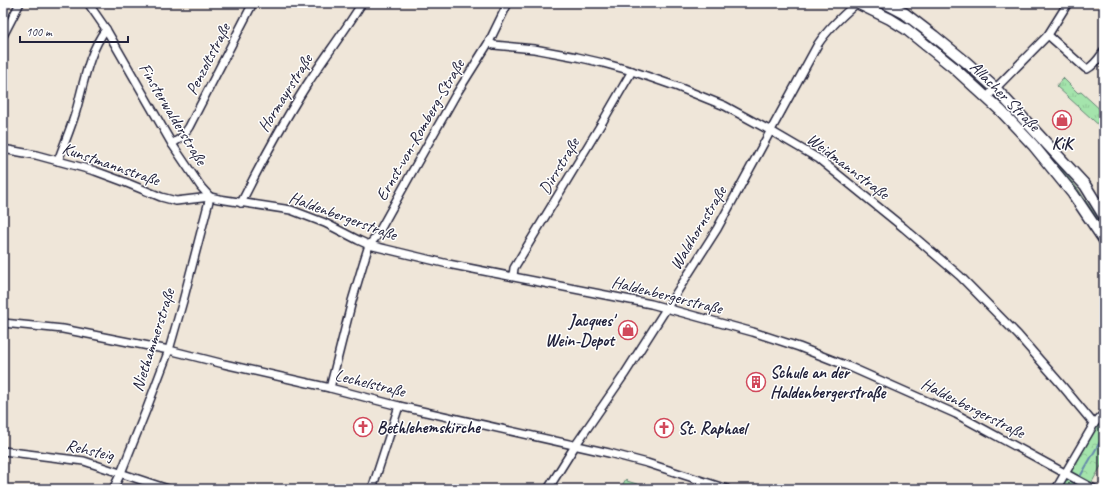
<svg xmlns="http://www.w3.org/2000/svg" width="1107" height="492" viewBox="0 0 1107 492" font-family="Caveat,sans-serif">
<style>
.grass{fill:url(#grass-tufts);stroke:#638374}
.forest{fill:url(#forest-crowns);stroke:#638374}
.garden{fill:#a4e4ac;stroke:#638374}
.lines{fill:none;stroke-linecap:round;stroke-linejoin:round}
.stream{stroke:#668aaa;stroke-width:2}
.street-casing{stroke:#22223b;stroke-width:10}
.secondary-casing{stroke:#22223b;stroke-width:13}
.street{stroke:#fff;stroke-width:7}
.secondary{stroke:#fff;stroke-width:10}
.labels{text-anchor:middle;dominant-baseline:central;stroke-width:3;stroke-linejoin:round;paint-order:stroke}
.street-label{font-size:17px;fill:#22223b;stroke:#fff}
.poi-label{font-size:17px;font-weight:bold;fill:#22223b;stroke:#fff;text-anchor:start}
</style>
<defs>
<pattern id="grass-tufts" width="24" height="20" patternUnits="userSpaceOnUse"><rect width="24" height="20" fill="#a4e4ac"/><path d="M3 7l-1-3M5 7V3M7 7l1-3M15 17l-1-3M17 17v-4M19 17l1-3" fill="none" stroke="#8dc395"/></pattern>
<pattern id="forest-crowns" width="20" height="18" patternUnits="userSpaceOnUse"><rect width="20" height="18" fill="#a4e4ac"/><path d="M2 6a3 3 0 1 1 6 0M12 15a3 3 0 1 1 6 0" fill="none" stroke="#8dc395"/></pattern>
</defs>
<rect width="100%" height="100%" fill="#efe6d9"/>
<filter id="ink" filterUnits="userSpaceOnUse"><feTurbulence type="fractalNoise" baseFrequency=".025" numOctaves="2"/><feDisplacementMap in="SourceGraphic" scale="8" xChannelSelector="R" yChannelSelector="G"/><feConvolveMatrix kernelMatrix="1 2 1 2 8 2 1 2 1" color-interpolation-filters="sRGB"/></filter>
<g filter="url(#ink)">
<g class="grass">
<polygon points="925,40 933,42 939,47 986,89 938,48 930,45"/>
<polygon points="1063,78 1078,93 1081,92 1104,113 1104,130 1056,86"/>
<polygon points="1007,109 1053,159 1078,189 1104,228 1104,236 1004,112"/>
</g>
<polygon class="forest" points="1104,416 1104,461 1088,489 1059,489 1096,424"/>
<polygon class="garden" points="626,479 627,480 627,481 653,489 624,489 621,487"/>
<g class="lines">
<g class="stream">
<polyline points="1081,475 1104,435"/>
<polyline points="1073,489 1074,487"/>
</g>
<g class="street-casing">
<g id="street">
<polyline points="88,3 106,29 172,144 201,187 210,197"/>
<path d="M1048,35L1085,68L1087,69C1095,65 1099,58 1104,51"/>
<polyline points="3,36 20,3"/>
<polyline points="489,42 494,45 534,49 577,57 603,63 632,71 678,87 725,106 771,131 819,159 904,228 960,276 1018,335 1059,382 1094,424"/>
<polyline points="987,97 1048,35 1068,3"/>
<polyline points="172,144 182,137 189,127 253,3"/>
<polyline points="3,149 36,155 95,171 122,181 161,197 176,201 210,197 219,199 291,210 325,223 358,240 369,245 448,264 651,304 753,332 799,347 850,367 956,414 1094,489"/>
<path d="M58,161C64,144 71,128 76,111C84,83 88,53 106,29"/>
<path d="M241,203C261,163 282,124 306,86C324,58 345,31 362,3"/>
<polyline points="513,276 514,268 603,121 632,71"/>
<polyline points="3,323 63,329 169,350 224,364 330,388 399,406 609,453 647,463 727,489"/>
<polyline points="330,388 352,301 363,264 369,245 376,237 412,172 455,96 489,42 508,3"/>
<polyline points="3,451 84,461 168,489"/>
<polyline points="113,489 121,473 147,408 169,350 183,301 210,197"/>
<polyline points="372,489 399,406"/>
<path d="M548,489L575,446L624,375L717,229L818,44C828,29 843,15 857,3"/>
<polyline points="1056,489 1094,424 1104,413"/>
</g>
</g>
<g class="secondary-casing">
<g id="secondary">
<polyline points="857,3 890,19 906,29 953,67 1001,111 1033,145 1073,194 1104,240"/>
<polyline points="885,3 904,13 934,36 966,62 996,89 1085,185 1104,216"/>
</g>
</g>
<use href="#street" class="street"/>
<use href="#secondary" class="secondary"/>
</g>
</g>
<defs>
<g id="shop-ring" transform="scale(1)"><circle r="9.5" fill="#fff" stroke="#d1495b" stroke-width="1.5"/><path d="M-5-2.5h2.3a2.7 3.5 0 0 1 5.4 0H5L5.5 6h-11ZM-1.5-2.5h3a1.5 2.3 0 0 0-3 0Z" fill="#d1495b"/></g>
<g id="building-ring" transform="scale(1)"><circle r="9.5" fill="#fff" stroke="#d1495b" stroke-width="1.5"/><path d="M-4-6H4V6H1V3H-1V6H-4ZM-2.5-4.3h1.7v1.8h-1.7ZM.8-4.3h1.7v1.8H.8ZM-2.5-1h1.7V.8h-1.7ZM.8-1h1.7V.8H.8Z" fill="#d1495b"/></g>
<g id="church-ring" transform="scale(1)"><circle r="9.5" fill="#fff" stroke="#d1495b" stroke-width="1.5"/><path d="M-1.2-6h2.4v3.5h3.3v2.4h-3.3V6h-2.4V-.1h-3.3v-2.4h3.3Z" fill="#d1495b"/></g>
</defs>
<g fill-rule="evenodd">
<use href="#shop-ring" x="1062" y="120"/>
<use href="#shop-ring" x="628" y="330"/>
<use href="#building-ring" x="756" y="382"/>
<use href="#church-ring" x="363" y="427"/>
<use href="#church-ring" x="664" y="428"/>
</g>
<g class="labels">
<g class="street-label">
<text transform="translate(208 59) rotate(-63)">Penzoltstraße</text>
<text transform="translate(285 93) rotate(-58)">Hormayrstraße</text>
<text transform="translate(1005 96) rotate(45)">Allacher Straße</text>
<text transform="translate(173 114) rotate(59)">Finsterwalderstraße</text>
<text transform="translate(420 130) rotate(-60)">Ernst-von-Romberg-Straße</text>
<text transform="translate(111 164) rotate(19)">Kunstmannstraße</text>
<text transform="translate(559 166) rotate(-59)">Dirrstraße</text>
<text transform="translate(848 166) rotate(37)">Weidmannstraße</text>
<text transform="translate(343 216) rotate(20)">Haldenbergerstraße</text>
<text transform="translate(698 228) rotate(-59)">Waldhornstraße</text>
<text transform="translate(667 295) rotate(14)">Haldenbergerstraße</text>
<text transform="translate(153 340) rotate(-72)">Niethammerstraße</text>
<text transform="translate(370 383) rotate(14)">Lechelstraße</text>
<text transform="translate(973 408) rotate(27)">Haldenbergerstraße</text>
<text transform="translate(90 450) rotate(13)">Rehsteig</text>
</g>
<g class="poi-label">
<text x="1062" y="143" text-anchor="middle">KiK</text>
<text x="614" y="320" text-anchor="end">Jacques'<tspan x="614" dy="20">Wein-Depot</tspan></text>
<text x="770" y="372">Schule an der<tspan x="770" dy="20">Haldenbergerstraße</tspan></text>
<text x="377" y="427">Bethlehemskirche</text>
<text x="678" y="428">St. Raphael</text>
</g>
</g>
<rect width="1107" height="492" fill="none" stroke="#fff" stroke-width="16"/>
<rect x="8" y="8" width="1091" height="476" fill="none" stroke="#22223b" stroke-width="1.5" filter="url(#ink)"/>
<path d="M20 36v6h108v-6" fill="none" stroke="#22223b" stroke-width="2"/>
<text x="26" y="36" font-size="12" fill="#22223b" stroke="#ffffff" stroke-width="3" paint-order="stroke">100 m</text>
</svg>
